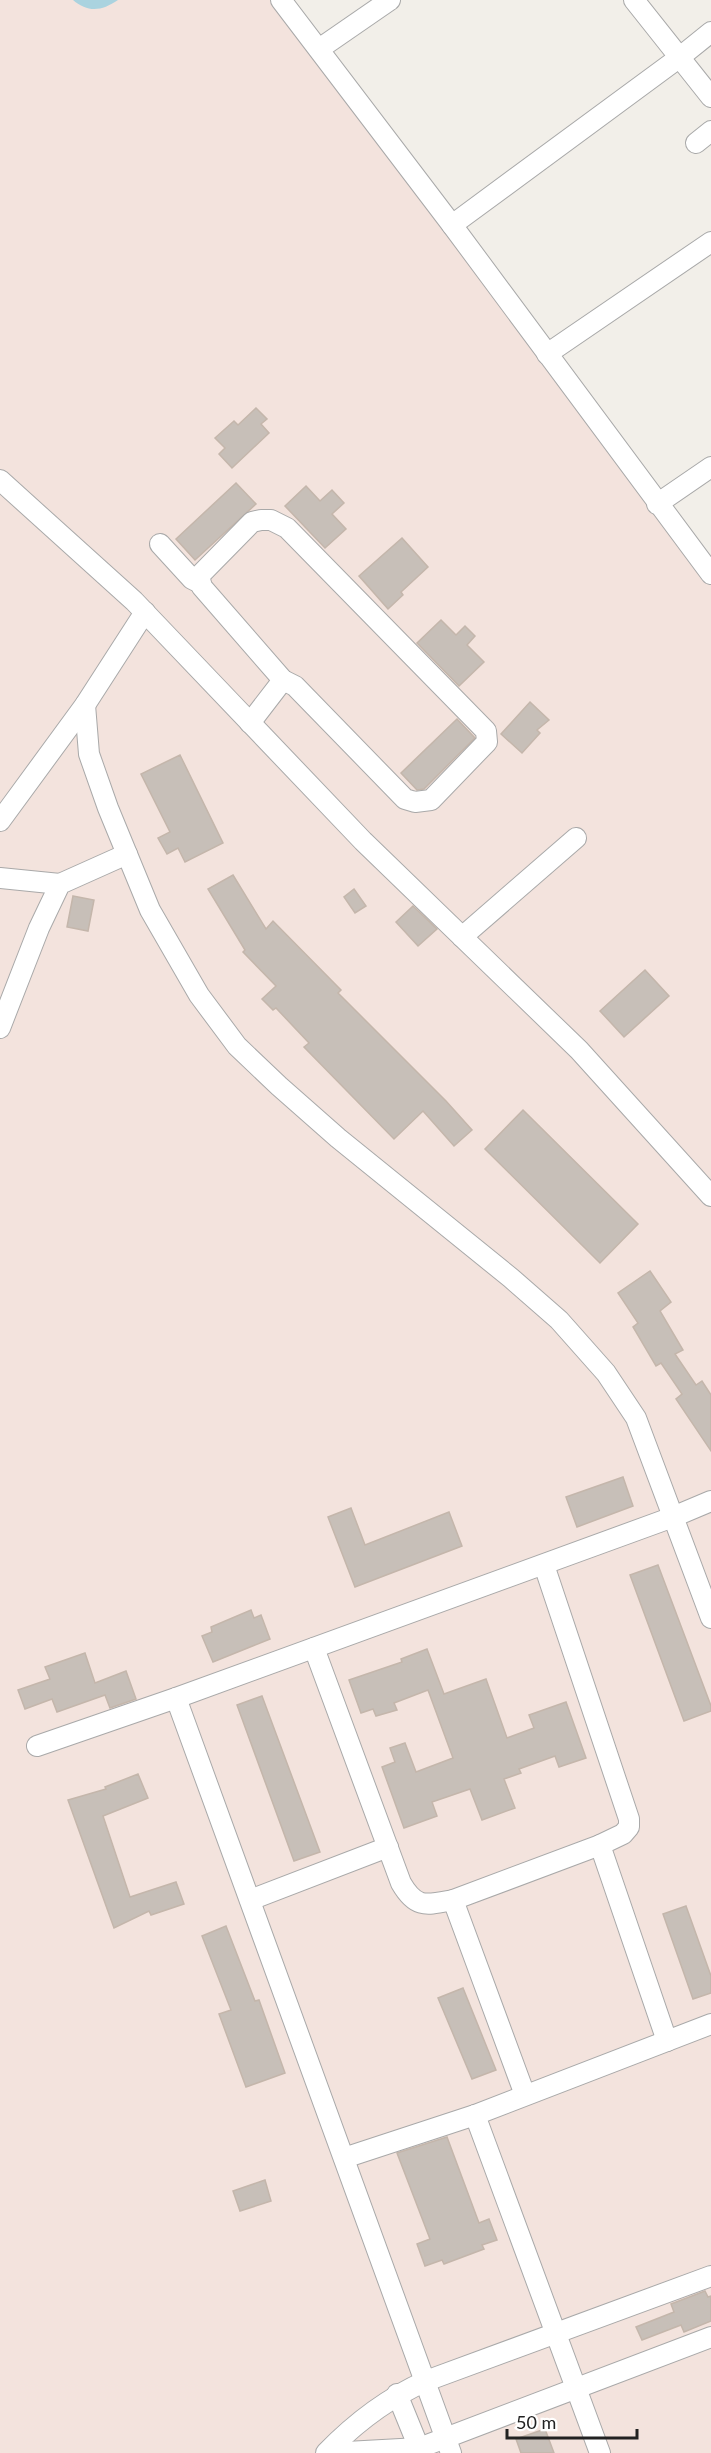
<svg xmlns="http://www.w3.org/2000/svg" width="711" height="2453" viewBox="0 0 711 2453" font-family="Lato,sans-serif">
<style>
.military{fill:#f3e3dd}
.water{fill:#aad3df}
.building{fill:#c7bfb8;stroke:#c4b6ab;stroke-width:1.5}
.lines{fill:none;stroke-linecap:round;stroke-linejoin:round}
.minor-casing{stroke:#a9a9a9;stroke-width:22}
.minor{stroke:#fff;stroke-width:20}
</style>
<rect width="100%" height="100%" fill="#f2efe9"/>
<polygon class="military" points="0,0 273,0 711,584 711,2453 0,2453"/>
<path class="water" d="M73,0H118C102,11 88,13 73,0Z"/>
<g class="building">
<polygon points="256,408 267,419 261,424 269,433 232,468 219,454 225,448 215,438 234,421 238,425"/>
<polygon points="236,483 256,504 195,560 176,539"/>
<polygon points="306,486 320,501 332,490 344,503 332,514 346,529 325,548 285,506"/>
<polygon points="402,538 428,567 401,592 403,595 388,609 359,576"/>
<polygon points="441,620 456,635 465,626 475,636 467,645 484,662 459,686 417,643"/>
<polygon points="530,702 549,720 537,730 540,733 522,753 501,734"/>
<polygon points="457,719 475,738 424,789 417,790 401,773"/>
<polygon points="180,755 223,843 185,862 178,848 167,854 158,838 170,832 141,774"/>
<polygon points="233,875 266,929 273,921 341,990 338,993 446,1101 472,1130 454,1146 423,1111 394,1139 304,1047 309,1043 276,1008 273,1010 262,999 276,986 243,952 245,950 208,889"/>
<polygon points="354,889 366,906 355,913 344,897"/>
<polygon points="73,896 94,900 88,931 67,927"/>
<polygon points="413,906 437,929 418,946 396,922"/>
<polygon points="645,970 669,996 624,1037 600,1011"/>
<polygon points="523,1110 638,1224 600,1263 485,1149"/>
<polygon points="650,1271 671,1302 660,1311 683,1350 675,1354 696,1385 702,1381 711,1395 711,1451 676,1399 682,1394 661,1363 656,1366 633,1327 638,1323 618,1293"/>
<polygon points="623,1477 633,1506 577,1527 566,1497"/>
<polygon points="351,1508 365,1545 449,1512 462,1546 355,1587 328,1517"/>
<polygon points="658,1565 711,1706 711,1711 684,1721 630,1575"/>
<polygon points="251,1610 254,1618 261,1615 270,1639 213,1662 202,1636 212,1632 211,1627"/>
<polygon points="427,1649 444,1694 486,1679 507,1738 534,1728 529,1715 566,1702 586,1758 559,1767 555,1756 519,1769 521,1773 504,1779 515,1808 482,1820 470,1789 432,1802 437,1816 404,1828 382,1767 395,1762 390,1748 405,1743 416,1772 453,1758 428,1690 394,1703 397,1710 376,1716 373,1709 361,1713 349,1680 402,1662 401,1659"/>
<polygon points="85,1653 95,1683 126,1671 136,1699 110,1708 105,1695 57,1712 52,1699 25,1709 18,1690 50,1679 45,1667"/>
<polygon points="262,1696 320,1852 294,1861 237,1705"/>
<polygon points="138,1774 148,1798 103,1816 130,1897 176,1882 184,1904 151,1915 149,1911 114,1928 68,1800 106,1789 105,1787"/>
<polygon points="686,1906 711,1976 711,1993 693,1999 663,1914"/>
<polygon points="226,1926 255,2001 259,2000 285,2073 246,2087 219,2014 231,2010 202,1936"/>
<polygon points="463,1988 496,2070 472,2079 438,1998"/>
<polygon points="447,2137 479,2223 489,2219 497,2240 482,2245 484,2249 444,2264 442,2260 425,2266 417,2244 430,2239 397,2153"/>
<polygon points="265,2180 271,2201 240,2211 233,2191"/>
<polygon points="705,2291 708,2297 711,2296 711,2321 684,2332 681,2325 642,2340 636,2327 674,2312 671,2304"/>
<polygon points="545,2429 554,2453 521,2453 516,2439"/>
</g>
<g class="lines">
<g class="minor-casing">
<g id="minor">
<polyline points="281,0 452,225 711,574"/>
<polyline points="634,0 711,97"/>
<polyline points="319,49 390,0"/>
<polyline points="696,143 711,131"/>
<polyline points="452,225 680,57 711,32"/>
<polyline points="547,354 711,242"/>
<polyline points="0,480 134,601 363,841 579,1050 711,1196"/>
<polyline points="657,504 711,467"/>
<polygon points="261,520 271,520 287,528 486,731 487,742 431,800 415,802 405,799 295,686 283,680 202,587 199,576 252,522"/>
<polyline points="160,544 192,579 198,582"/>
<polyline points="85,705 89,754 108,808 150,910 199,995 237,1046 279,1086 338,1138 511,1278 559,1320 606,1373 636,1418 711,1618"/>
<polyline points="250,723 283,680"/>
<polyline points="0,821 85,705 145,612"/>
<polyline points="0,878 60,884"/>
<polyline points="462,937 576,838"/>
<polyline points="0,1028 39,928 60,884 127,854"/>
<polyline points="544,1565 629,1819 629,1827 623,1834 600,1845 667,2041"/>
<path d="M314,1648L401,1883C416,1909 426,1905 453,1900L525,2095"/>
<polyline points="176,1698 451,2453"/>
<polyline points="37,1746 176,1698 673,1517 711,1501"/>
<polyline points="250,1900 388,1847"/>
<polyline points="453,1900 600,1845"/>
<polyline points="475,2115 600,2453"/>
<polyline points="344,2158 475,2115 711,2024"/>
<polyline points="397,2394 419,2448"/>
<path d="M326,2453C355,2423 388,2398 426,2381L711,2276"/>
<polyline points="328,2453 419,2448 711,2337"/>
</g>
</g>
<use href="#minor" class="minor"/>
</g>
<path d="M507 2429v9h130v-9" fill="none" stroke="#222222" stroke-width="3"/>
<text x="516" y="2429" font-size="18" fill="#222222" stroke="#ffffff" stroke-width="4.5" paint-order="stroke">50 m</text>
</svg>
